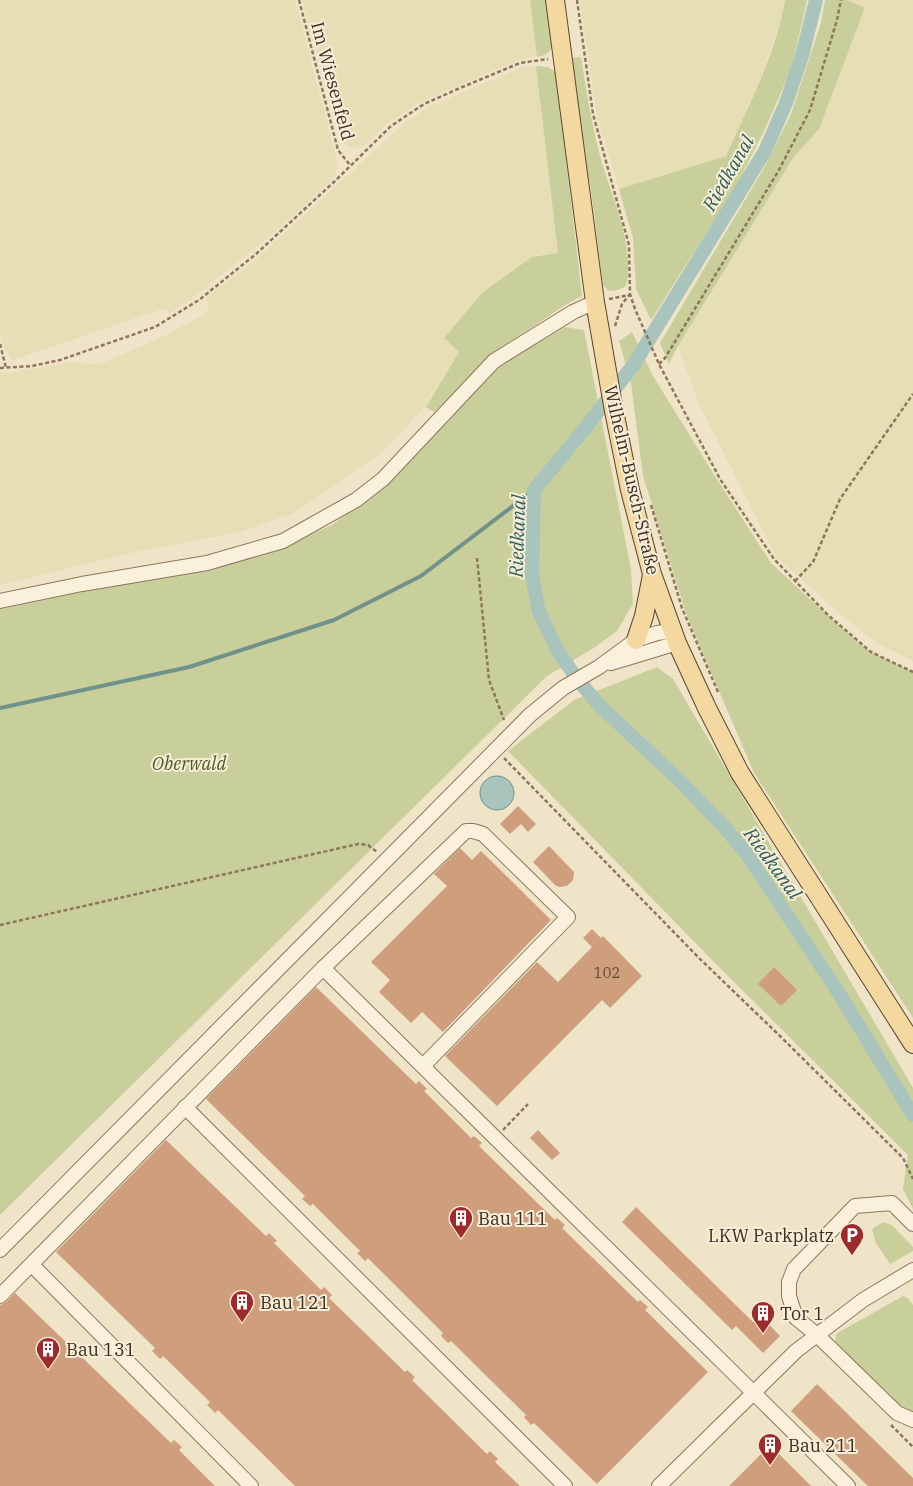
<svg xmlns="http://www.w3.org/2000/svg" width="913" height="1486" viewBox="0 0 913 1486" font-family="'IBM Plex Serif',serif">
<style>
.farmland{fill:#e6deb5}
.green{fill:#c9cf9b}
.water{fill:#a9c4bc;stroke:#6f938a}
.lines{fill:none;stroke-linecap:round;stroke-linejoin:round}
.stream{stroke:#6f938a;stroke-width:4}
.canal{stroke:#a9c4bc;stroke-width:14}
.building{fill:#cf9f7d}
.minor-casing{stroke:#8d765c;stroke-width:16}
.major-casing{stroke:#5b4430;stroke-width:20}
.path{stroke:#8d765c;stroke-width:2.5;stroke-dasharray:4 2.5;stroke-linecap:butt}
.minor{stroke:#faf1dc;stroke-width:14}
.major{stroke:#f3d9a0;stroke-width:18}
.labels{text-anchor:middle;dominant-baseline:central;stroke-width:4;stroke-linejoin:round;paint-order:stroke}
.number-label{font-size:15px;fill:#624a37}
.street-label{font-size:18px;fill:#3d2e20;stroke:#f7eed8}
.park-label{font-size:18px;font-style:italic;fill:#4d5a26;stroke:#f7eed8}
.poi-label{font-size:18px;fill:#3d2e20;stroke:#f7eed8;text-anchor:start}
.water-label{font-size:19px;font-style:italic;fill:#2f5d5a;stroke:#f7eed8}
</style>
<rect width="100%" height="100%" fill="#f0e4c8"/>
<g class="farmland">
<polygon points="0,0 295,0 337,160 336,176 282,226 193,298 169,314 166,308 12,360 5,351 0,332"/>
<polygon points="302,0 530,0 537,57 519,60 422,101 388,123 364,146 352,148 342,143"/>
<polygon points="580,0 785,0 782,17 762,74 726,156 619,189 597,116"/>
<polygon points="847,0 913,0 913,661 875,642 832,607 775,555 699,404 678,346 793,158 819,129 865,9"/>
<polygon points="536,66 558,253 532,257 444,337 459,352 425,407 383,452 294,513 240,532 130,553 0,585 0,373 13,372 69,363 100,364 160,338 203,315 209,307 206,298 254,261 406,122 428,107 523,67"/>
</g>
<g class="green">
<path d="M530,0H546C547,10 553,37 552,45C551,53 544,56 537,57Z"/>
<path d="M785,0H807L792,67L765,129L736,186L651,320L636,289L633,238L619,189L726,156C747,108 777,52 785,0Z"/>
<polygon points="825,0 847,0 865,8 819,129 793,158 678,346 669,364 660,343 764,168 791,114 821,23"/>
<path d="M581,57C586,89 591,120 599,152C609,192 636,244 626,286L618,290L609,291L603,285L593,205L570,58Z"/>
<polygon points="536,66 548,67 556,73 582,296 565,305 502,348 434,412 426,407 459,352 444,338 483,292 532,257 558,253"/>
<polygon points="565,327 584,330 631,569 633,604 617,631 594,648 547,676 0,1215 0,609 265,554 332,525 390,480 501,365"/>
<polygon points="632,332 653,376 718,481 771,563 828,616 870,652 913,672 913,1018 754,773 687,616 643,476 631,384 619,341"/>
<polygon points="657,667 673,679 913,1088 913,1209 903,1189 908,1155 716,964 508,751 574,700"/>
<polygon points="883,1222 892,1225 913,1247 913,1251 890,1264 876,1243 872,1229"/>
<polygon points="903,1296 908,1298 913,1305 913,1415 903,1410 835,1342 836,1335 839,1332"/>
</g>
<circle class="water" cx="497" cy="793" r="17"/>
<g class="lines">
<polyline class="stream" points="0,708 189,667 334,620 421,576 534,490"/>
<polyline class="canal" points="816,0 802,56 786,103 765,151 634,364 587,426 534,490 532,575 539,612 559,653 578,680 599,705 680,781 726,829 748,856 840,995 913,1115"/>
</g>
<g class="building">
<polygon points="518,806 536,824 528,832 521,824 510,834 500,824"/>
<polygon points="549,846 574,872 573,880 567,886 559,887 555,885 533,862"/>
<polygon points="460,848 472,860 481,851 551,920 443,1032 422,1012 411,1023 379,992 390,980 371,962 447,886 434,874"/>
<polygon points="592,929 601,938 603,936 642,976 610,1008 602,1000 497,1106 445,1056 537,962 558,982 592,947 583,938"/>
<polygon points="774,967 797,990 781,1006 758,984"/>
<polygon points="316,987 416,1084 419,1081 427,1089 424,1091 471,1138 474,1136 482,1143 479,1146 555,1220 557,1218 565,1225 562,1228 638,1302 640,1300 648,1307 645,1310 708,1372 597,1484 534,1423 531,1425 524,1417 526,1415 451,1341 448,1343 441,1336 443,1333 368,1258 365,1261 357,1253 360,1251 313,1204 310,1206 302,1199 305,1196 206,1099"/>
<polygon points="538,1130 560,1153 552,1160 530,1138"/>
<polygon points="166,1140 266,1236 269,1233 277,1241 274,1243 321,1290 324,1287 332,1295 329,1298 405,1372 407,1370 415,1377 412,1380 487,1454 490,1451 498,1459 495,1462 520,1486 295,1486 218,1410 215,1413 207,1405 210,1402 163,1356 160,1359 152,1351 155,1348 56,1252"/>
<polygon points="636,1207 753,1322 760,1315 780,1336 763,1353 736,1326 732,1330 622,1222"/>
<polygon points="15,1293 171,1443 174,1440 182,1447 179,1450 215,1486 0,1486 0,1305 6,1302"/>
<polygon points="817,1384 913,1478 913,1486 868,1486 791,1411"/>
<polygon points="770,1445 811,1486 729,1486"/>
</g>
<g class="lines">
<g class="minor-casing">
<g id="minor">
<polyline points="0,601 82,584 207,563 283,541 356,500 383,479 494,361 573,312 595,302"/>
<polyline points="611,663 677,643"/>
<polyline points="323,968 848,1486"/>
<polyline points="185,1107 565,1486"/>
<polyline points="913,1224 892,1203 855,1206 794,1269 789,1282 789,1296 796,1318 816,1334 897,1413 913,1420"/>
<polyline points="0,1250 530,715 563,688 599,667 636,640 657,633 672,631"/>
<polyline points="32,1265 251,1486"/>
<polyline points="0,1296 323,968 466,831 473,831 483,834 568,917 423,1066"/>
<polyline points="659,1486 796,1351 863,1300 913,1270"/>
</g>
</g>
<g class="major-casing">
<g id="major">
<polyline points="555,0 595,302 614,411 630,490 652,574 677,643 707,708 740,773 913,1044"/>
<polyline points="636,640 644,616 652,575"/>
</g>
</g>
<g class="path">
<polyline points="299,0 338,150 350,165"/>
<polyline points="577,0 593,114 629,245 630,294 635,309 659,364 720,479 774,559 828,615 871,652 913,672"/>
<polyline points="609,299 629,295"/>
<polyline points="615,326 622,304 630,294"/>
<polyline points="0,344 6,368"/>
<polyline points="659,364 665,358 779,170 810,110 837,20 841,0"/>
<polyline points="0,368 32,366 60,360 155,327 199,300 256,254 335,181 391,126 424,104 460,88 520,63 548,59"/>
<polyline points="651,505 682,608 718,692"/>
<polyline points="477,558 489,680 504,720"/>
<polyline points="795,581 813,562 840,499 913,394"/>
<polyline points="504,758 701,960 780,1036 903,1158 913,1179"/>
<polyline points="0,925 358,844 368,845 377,852"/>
<polyline points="503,1130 528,1104"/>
<polyline points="891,1425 913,1447"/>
</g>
<use href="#minor" class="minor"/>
<use href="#major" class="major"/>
</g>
<defs>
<g id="building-pin" transform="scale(1.25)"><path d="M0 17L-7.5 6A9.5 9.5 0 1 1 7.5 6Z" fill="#9e2a2b" stroke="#f7eed8"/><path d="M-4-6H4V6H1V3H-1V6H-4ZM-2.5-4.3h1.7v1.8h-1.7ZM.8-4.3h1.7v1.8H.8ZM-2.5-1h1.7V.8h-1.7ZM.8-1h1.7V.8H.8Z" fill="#fff"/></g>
<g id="parking-pin" transform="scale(1.25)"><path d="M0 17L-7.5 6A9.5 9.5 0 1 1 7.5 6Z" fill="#9e2a2b" stroke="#f7eed8"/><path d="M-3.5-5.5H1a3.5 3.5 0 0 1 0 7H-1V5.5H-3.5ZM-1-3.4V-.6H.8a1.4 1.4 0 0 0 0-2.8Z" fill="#fff"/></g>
</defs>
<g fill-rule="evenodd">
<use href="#building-pin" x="461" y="1218"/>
<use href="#parking-pin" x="852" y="1235"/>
<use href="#building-pin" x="242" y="1302"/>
<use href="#building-pin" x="763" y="1313"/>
<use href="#building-pin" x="48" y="1349"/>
<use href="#building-pin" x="770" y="1445"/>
</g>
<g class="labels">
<g class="number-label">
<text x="607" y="972">102</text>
</g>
<g class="street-label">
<text transform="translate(333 81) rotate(75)">Im Wiesenfeld</text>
<text transform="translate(632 480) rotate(77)">Wilhelm-Busch-Straße</text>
</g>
<g class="park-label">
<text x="189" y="763">Oberwald</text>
</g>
<g class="poi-label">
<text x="478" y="1218">Bau 111</text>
<text x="834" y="1235" text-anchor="end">LKW Parkplatz</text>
<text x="260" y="1302">Bau 121</text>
<text x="780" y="1313">Tor 1</text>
<text x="66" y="1349">Bau 131</text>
<text x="788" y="1445">Bau 211</text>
</g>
<g class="water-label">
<text transform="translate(728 173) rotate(-60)">Riedkanal</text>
<text transform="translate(517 536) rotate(-88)">Riedkanal</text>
<text transform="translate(773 863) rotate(54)">Riedkanal</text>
</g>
</g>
</svg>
